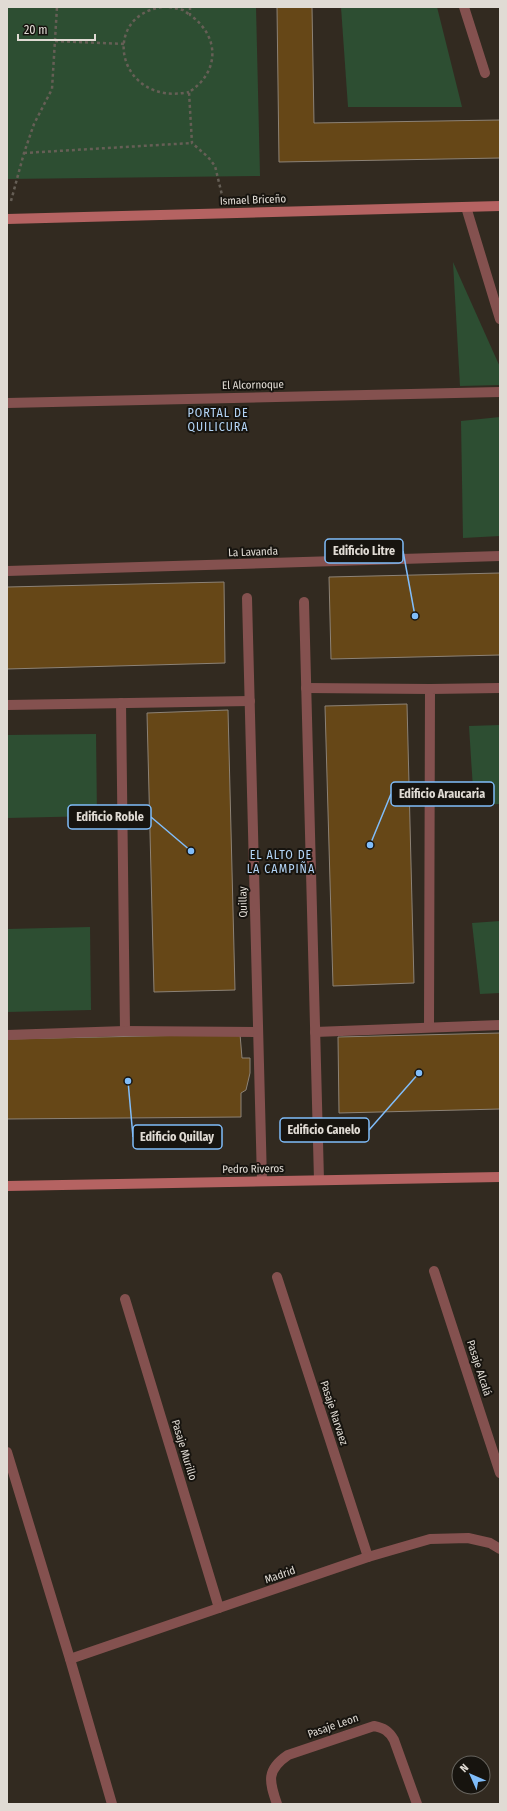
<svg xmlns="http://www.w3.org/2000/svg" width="507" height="1811" viewBox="0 0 507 1811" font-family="'Fira Sans Condensed',sans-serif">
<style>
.green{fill:#2d4e32}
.building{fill:#664717;stroke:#8c8276}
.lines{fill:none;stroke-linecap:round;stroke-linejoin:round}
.path{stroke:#665f56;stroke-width:2.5;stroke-dasharray:3 3;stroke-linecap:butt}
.lane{stroke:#84514f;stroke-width:10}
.street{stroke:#84514f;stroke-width:10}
.secondary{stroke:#b56362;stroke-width:10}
.labels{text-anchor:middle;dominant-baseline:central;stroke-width:4;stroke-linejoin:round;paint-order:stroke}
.street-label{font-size:11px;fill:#e0dbd4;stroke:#17140f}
.neighbourhood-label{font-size:12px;letter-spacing:1px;fill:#b4d6f8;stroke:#17140f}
.leader{fill:none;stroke:#80bdfa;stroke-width:1.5}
.callout-dot{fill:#80bdfa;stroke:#17140f;stroke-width:1.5}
.callout{fill:#17140f;stroke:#80bdfa;stroke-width:1.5}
.callout-label{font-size:12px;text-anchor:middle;font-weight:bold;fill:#e0dbd4}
</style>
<rect width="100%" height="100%" fill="#322a20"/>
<g class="green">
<polygon points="7,7 256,7 260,176 7,179"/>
<polygon points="341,7 437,7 462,107 348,107"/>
<polygon points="453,262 500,367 500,385 460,386"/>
<polygon points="500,417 500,536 463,538 461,421"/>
<polygon points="500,725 500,804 474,805 469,726"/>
<polygon points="96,734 97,816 7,818 7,735"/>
<polygon points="500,921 500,993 480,994 472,923"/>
<polygon points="90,927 91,1010 7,1012 7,929"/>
</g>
<g class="building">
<polygon points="277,7 312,7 314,123 500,120 500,158 279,162"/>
<polygon points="500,573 500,655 331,659 329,577"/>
<polygon points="224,582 225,663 7,669 7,587"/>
<polygon points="407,704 414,983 333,986 325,706"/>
<polygon points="228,710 235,990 154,992 147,713"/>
<polygon points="500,1033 500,1109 339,1113 338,1037"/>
<polygon points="240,1034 242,1058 250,1058 250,1073 246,1090 241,1093 241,1117 7,1119 7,1039"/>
</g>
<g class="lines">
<g class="path">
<path d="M162,7C98,17 119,107 189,92"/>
<polyline points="169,7 183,10 190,15"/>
<path d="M190,7V15C220,36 220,72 189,92L192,143L208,157L215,166L222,195"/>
<polyline points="55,41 124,44"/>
<polyline points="24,153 192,143"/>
<polyline points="11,201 24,153 34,124 52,89 57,7"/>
</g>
<g class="lane">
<polyline points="464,7 485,73"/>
<polyline points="306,688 430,689"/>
<polyline points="121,703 125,1031"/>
<polyline points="7,705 250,701"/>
<polyline points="429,1027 430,689 500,688"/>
<polyline points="315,1032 500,1025"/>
<polyline points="7,1035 125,1031 258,1032"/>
</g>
<g class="street">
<polyline points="466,207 500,319"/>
<polyline points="7,403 500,392"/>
<polyline points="7,571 500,556"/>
<polyline points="247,598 262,1181"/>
<polyline points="304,602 319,1180"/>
<polyline points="434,1271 500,1473"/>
<polyline points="277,1277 368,1557"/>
<polyline points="125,1299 219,1608"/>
<polyline points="7,1452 70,1659 112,1804"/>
<polyline points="70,1659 368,1557 430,1539 468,1538 490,1543 500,1549"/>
<path d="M277,1804C269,1781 266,1770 288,1755L374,1726C384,1728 389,1731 394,1740L417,1804"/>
</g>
<g class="secondary">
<polyline points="7,219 500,206"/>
<polyline points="7,1186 500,1177"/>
</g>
</g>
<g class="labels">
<g class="street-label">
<text transform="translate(253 200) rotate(-2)">Ismael Briceño</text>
<text transform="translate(253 385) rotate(-1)">El Alcornoque</text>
<text transform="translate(253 552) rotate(-2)">La Lavanda</text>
<text transform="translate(243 902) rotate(-91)">Quillay</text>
<text transform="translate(253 1169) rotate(-1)">Pedro Riveros</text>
<text transform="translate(479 1368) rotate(72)">Pasaje Alcalá</text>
<text transform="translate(334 1413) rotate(72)">Pasaje Narvaez</text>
<text transform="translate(184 1450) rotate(73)">Pasaje Murillo</text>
<text transform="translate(280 1575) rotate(-19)">Madrid</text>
<text transform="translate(333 1726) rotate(-19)">Pasaje Leon</text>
</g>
<g class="neighbourhood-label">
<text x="218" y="413">PORTAL DE<tspan x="218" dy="14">QUILICURA</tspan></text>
<text x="281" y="855">EL ALTO DE<tspan x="281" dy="14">LA CAMPIÑA</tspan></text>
</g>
</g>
<path class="leader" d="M415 616L403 551M370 845L391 794M191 851L151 817M419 1073L369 1130M128 1081L133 1137"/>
<g class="callout-dot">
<circle cx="415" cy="616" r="4"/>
<circle cx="370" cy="845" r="4"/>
<circle cx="191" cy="851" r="4"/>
<circle cx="419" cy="1073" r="4"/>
<circle cx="128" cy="1081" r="4"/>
</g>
<g class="callout">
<rect x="325" y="539" width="78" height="24" rx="4"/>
<rect x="391" y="782" width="103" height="24" rx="4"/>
<rect x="68" y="805" width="83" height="24" rx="4"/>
<rect x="280" y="1118" width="89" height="24" rx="4"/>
<rect x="133" y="1125" width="89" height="24" rx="4"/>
</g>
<g class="callout-label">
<text x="364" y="555">Edificio Litre</text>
<text x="442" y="798">Edificio Araucaria</text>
<text x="110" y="821">Edificio Roble</text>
<text x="324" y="1134">Edificio Canelo</text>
<text x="177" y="1141">Edificio Quillay</text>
</g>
<rect width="507" height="1811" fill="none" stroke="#e0dbd4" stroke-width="16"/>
<g transform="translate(471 1775) rotate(315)"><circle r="19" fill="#17140f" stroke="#67645e"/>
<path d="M0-3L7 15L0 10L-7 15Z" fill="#80bdfa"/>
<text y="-6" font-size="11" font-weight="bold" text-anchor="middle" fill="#e0dbd4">N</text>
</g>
<path d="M18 34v6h77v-6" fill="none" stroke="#e0dbd4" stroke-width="2"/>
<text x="24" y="34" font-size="12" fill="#e0dbd4" stroke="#17140f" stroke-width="3" paint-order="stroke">20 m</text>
</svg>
